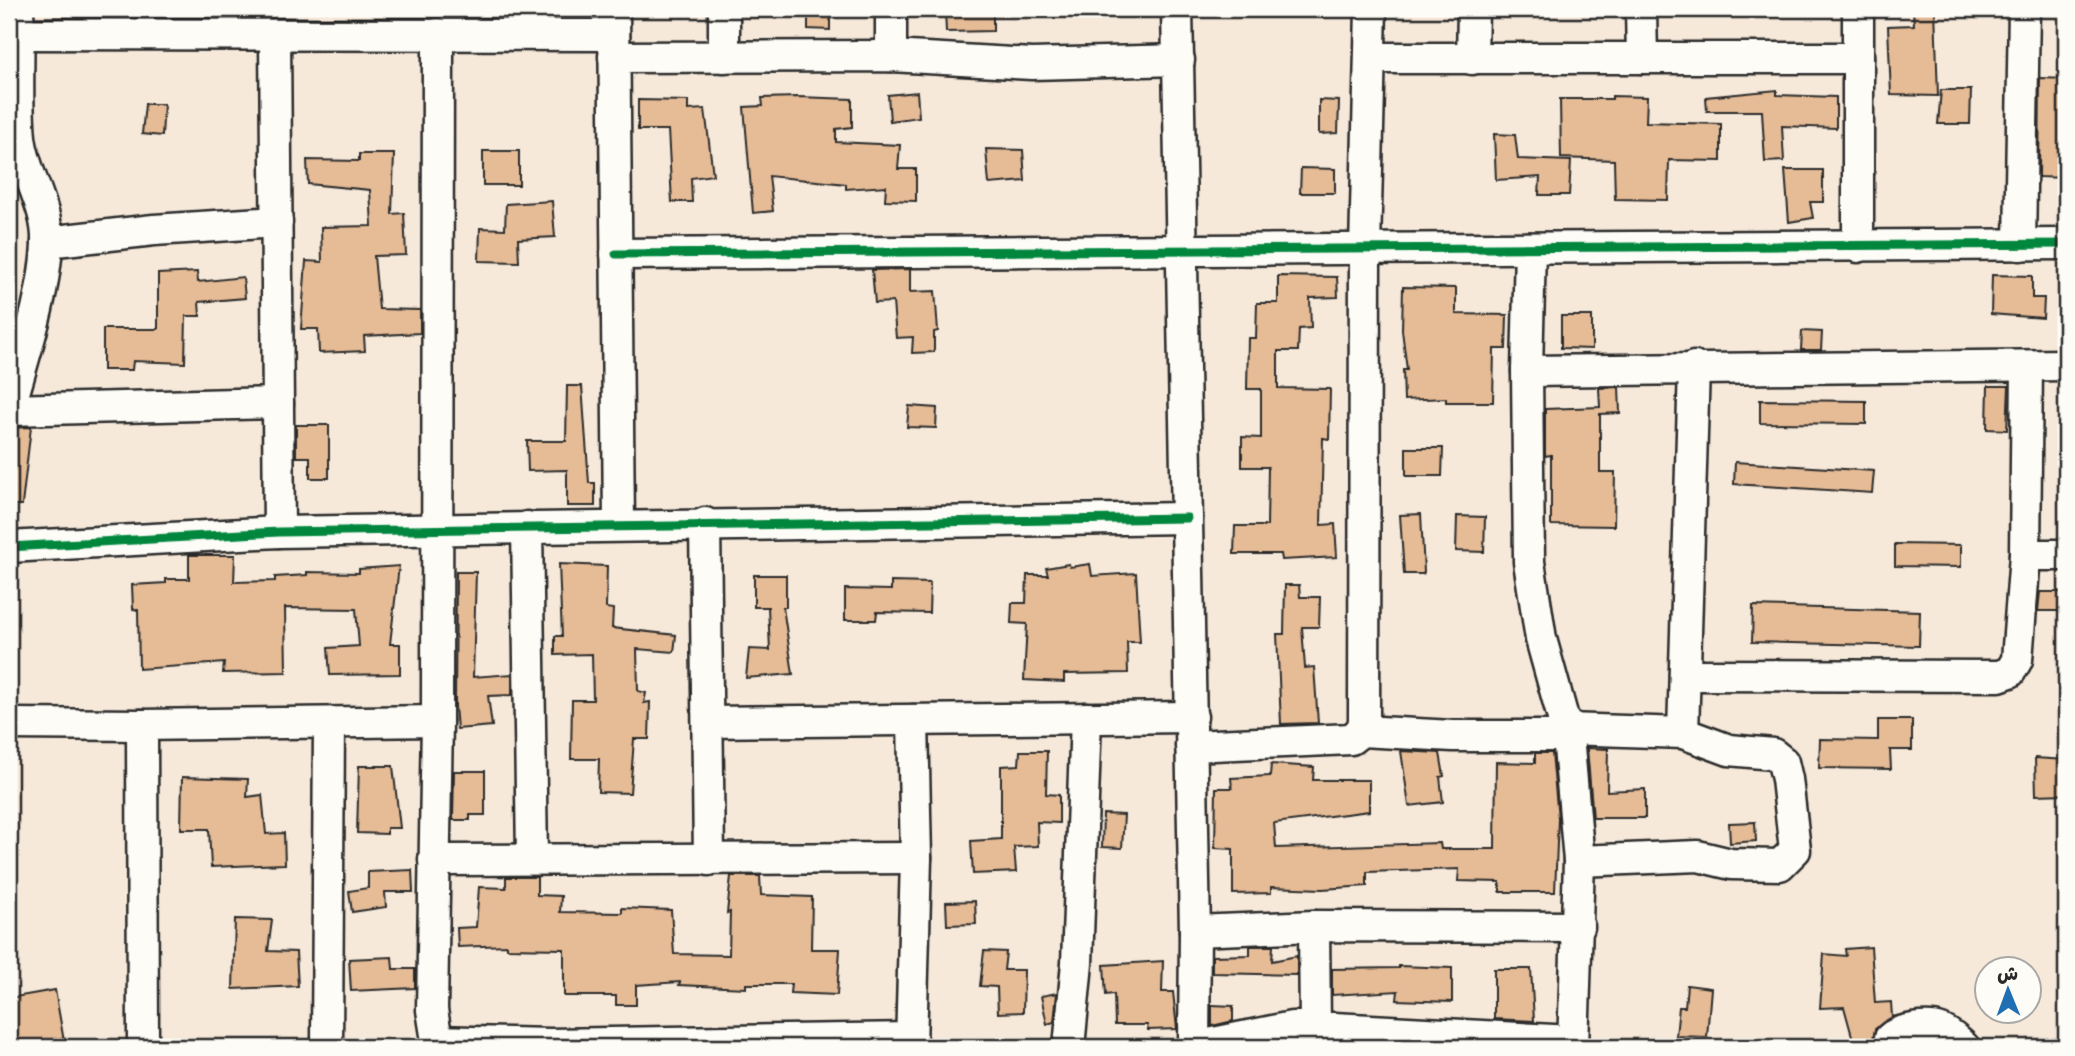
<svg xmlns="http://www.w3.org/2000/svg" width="2075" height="1056" viewBox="0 0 2075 1056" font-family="'Patrick Hand','Playpen Sans Arabic',sans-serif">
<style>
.building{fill:#e6bc96;stroke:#2b2b2b;stroke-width:2}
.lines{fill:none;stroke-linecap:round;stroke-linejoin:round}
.minor-casing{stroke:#2b2b2b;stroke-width:35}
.minor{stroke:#fdfcf7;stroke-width:30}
.cycleway-casing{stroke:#fdfcf7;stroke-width:13}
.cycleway{stroke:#00873e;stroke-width:9}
</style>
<rect width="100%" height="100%" fill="#f6e9da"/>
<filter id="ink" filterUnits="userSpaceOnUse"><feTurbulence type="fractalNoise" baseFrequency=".0143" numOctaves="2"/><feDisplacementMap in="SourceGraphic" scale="14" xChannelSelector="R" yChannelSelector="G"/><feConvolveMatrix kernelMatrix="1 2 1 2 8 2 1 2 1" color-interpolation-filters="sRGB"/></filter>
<g filter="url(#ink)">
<g class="building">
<polygon points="808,9 830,9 830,30 808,29"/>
<polygon points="945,9 993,9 993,31 946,32"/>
<polygon points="1913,9 1935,9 1938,96 1891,95 1888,26 1914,25"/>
<polygon points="2040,78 2066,79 2066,178 2039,177"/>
<polygon points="1777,90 1777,95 1836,97 1836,128 1782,126 1784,161 1765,162 1762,111 1707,111 1706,97"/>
<polygon points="1941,90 1971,90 1970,124 1938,124"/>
<polygon points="917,92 919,117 890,121 888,95"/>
<polygon points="1612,96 1647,97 1646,122 1721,124 1721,161 1669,160 1668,200 1615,199 1614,160 1561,158 1560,99 1612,99"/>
<polygon points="798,97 852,99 852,127 836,129 836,142 900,145 898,169 916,169 916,201 885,200 886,186 846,189 846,184 769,176 773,211 753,213 744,107 763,106 762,98"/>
<polygon points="638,100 688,101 688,110 705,109 713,175 691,178 692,202 672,202 668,130 638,130"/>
<polygon points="1319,100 1339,101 1338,133 1319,134"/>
<polygon points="145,104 164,104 162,136 142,134"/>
<polygon points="1494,134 1515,135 1518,159 1571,161 1569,195 1539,195 1540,177 1496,180"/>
<polygon points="986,149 1023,150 1025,181 989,184"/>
<rect x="483" y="151" width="36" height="34"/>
<polygon points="359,154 394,154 392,214 404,213 406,255 374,256 379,309 420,310 420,333 364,336 365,351 319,353 318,329 301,329 306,261 322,262 321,227 372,226 370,190 308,184 307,160 359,161"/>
<polygon points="1301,168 1335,169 1335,193 1300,193"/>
<polygon points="1785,170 1823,170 1823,202 1810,202 1813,218 1789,222"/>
<polygon points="552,201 555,237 518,239 519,262 479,261 480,228 505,229 506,204"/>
<polygon points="910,269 910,292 935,291 938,331 934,332 934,352 912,353 913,337 896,338 893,302 875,303 872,270"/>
<polygon points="197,272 198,282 243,277 245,298 199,302 200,316 186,316 185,363 133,361 132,370 103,370 103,329 158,329 158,274"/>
<polygon points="1992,275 2032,276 2032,298 2044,298 2043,318 1991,314"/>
<polygon points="1278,276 1337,277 1338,297 1310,298 1311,328 1299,329 1298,351 1278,351 1278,388 1330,389 1329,439 1323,438 1321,525 1335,524 1337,557 1282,560 1281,554 1234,554 1235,526 1267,526 1268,467 1242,467 1242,437 1261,438 1261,389 1247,389 1248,338 1256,338 1257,303 1278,303"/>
<polygon points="1403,287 1456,288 1456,314 1507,315 1506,349 1494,349 1493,402 1446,402 1446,398 1404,400 1403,370 1407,370 1402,330"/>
<polygon points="1561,316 1592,316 1592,349 1561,348"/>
<polygon points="1802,331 1822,332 1821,350 1801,350"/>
<polygon points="567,386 582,386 589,483 595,483 595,506 567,506 567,470 528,471 527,441 566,441"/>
<polygon points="1988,386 2009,386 2007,430 1987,429"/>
<polygon points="1619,387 1620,413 1600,414 1600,472 1615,472 1614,526 1551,525 1551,455 1545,456 1545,409 1600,407 1599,388"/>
<polygon points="1760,400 1866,401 1866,424 1760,423"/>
<polygon points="909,406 937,408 936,428 907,427"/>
<polygon points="296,425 329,425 329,478 310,478 310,457 296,457"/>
<polygon points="31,427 22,505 9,505 9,428"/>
<polygon points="1406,448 1443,448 1442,476 1406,476"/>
<polygon points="1735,462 1874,471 1872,493 1734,484"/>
<polygon points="1421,514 1424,572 1423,574 1404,574 1400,515"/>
<polygon points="1457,516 1485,517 1484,552 1456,551"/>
<polygon points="1895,544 1961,545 1961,567 1895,566"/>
<polygon points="189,555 235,555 234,582 275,581 275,577 307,575 307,572 359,573 359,569 399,566 390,644 400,644 400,674 330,675 328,648 359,646 356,609 285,608 286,672 223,673 224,663 139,669 138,610 133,609 132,585 166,583 166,579 189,579"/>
<polygon points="559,564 607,566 606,608 613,609 612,628 676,635 674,652 637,649 638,691 646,693 644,703 650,702 649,739 634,739 630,793 598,792 599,759 571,759 572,700 593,700 592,654 555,655 555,636 562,636"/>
<polygon points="1069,564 1070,567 1090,564 1092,576 1136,573 1140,642 1127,642 1128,673 1064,674 1064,682 1024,680 1027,624 1011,623 1012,603 1026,603 1027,575 1048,575 1046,568"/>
<polygon points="456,572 476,572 473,677 512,674 512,695 488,696 492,726 457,729 455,706"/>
<polygon points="754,575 786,575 786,607 783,607 793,674 746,678 749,649 770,650 768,607 754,607"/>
<polygon points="891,582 930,583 929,613 877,612 876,620 845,620 845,589 891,590"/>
<polygon points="1285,585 1299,585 1300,597 1320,597 1319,627 1302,627 1305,668 1314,667 1318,723 1281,724 1277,634 1284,634"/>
<polygon points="2040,592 2066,592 2066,611 2038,611"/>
<polygon points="1753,606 1920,611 1919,646 1752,642"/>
<polygon points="1878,720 1912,720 1912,750 1890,750 1891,769 1819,768 1820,739 1878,740"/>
<polygon points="1587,748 1608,749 1607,791 1645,789 1645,818 1593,818"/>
<polygon points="1020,751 1047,751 1046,794 1059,795 1059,823 1037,822 1038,846 1014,847 1016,872 973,874 971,841 1001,839 1001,766 1019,765"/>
<polygon points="1401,751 1440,753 1444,776 1440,777 1443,802 1409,806"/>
<polygon points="1535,753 1552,753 1558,818 1555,892 1500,892 1500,882 1458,881 1459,869 1367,872 1367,886 1322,889 1271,887 1271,893 1233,894 1233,849 1215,848 1216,788 1232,788 1231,778 1270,776 1271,764 1314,767 1313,780 1369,780 1369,811 1274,823 1276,848 1440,843 1441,849 1495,849 1496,762 1535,763"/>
<polygon points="2035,758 2066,760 2066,794 2036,795"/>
<polygon points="359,766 393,766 400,828 387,828 387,834 357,833"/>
<polygon points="454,771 485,771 485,815 470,815 470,820 453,820"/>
<polygon points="182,777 248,779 247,797 262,795 266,834 284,833 285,864 211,867 209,829 181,829"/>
<polygon points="1103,814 1124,815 1122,848 1102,847"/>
<polygon points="1755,822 1756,841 1730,843 1729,823"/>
<polygon points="412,870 413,892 385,892 386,907 352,912 349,891 368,888 368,872"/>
<polygon points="731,876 760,876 761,895 812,897 811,949 840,949 837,995 790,993 791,984 746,984 746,988 679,985 680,982 636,985 636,1005 616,1005 616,996 564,996 564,949 507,948 507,945 458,947 457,928 476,927 479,887 506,888 506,877 537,877 537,895 561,896 560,912 622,913 622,908 671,910 674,954 729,955 730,912 727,913"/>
<polygon points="975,901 976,924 947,925 946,902"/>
<polygon points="235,919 272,920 268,951 296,952 298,986 233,989"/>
<polygon points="1250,946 1273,946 1272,961 1297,956 1297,975 1212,973 1212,956 1250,955"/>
<polygon points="1871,947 1875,1003 1891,1002 1892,1017 1875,1029 1872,1046 1855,1047 1844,1007 1820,1008 1824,954 1846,956 1845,949"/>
<polygon points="984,951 1006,952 1004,970 1024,970 1023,1012 998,1013 997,987 980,986"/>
<polygon points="392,957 393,969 415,969 415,988 351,991 349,959"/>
<polygon points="1163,961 1162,992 1173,992 1177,1029 1148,1030 1147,1025 1115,1025 1114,994 1106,995 1104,965"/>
<polygon points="1399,966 1452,968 1452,1002 1397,1000 1398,991 1332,995 1332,969 1399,968"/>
<polygon points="1494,969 1531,969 1534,1021 1494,1019"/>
<polygon points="1687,985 1711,988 1707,1037 1676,1036 1679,1007 1685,1007"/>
<polygon points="55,990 65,1047 18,1047 16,1032 9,1033 9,998"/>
<polygon points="1057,993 1054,1022 1047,1024 1041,996"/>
<polygon points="1212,1005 1233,1006 1233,1021 1212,1026"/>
</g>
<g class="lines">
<g class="minor-casing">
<g id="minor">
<polyline points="614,9 619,524"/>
<polyline points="891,9 891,56"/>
<polyline points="1177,9 1195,931 1194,1047 1292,1027 1315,1027"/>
<polyline points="1641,9 1642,58"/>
<polyline points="1858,9 1858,247"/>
<polyline points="19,34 614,35"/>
<polyline points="438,34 437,721 432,1010 438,1047"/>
<polyline points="275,36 279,532"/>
<polyline points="614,57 891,56 1032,64 1179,60"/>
<polyline points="724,57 724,9"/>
<polyline points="1371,58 1858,58"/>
<polyline points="1472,59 1473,9"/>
<polyline points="47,242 154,230 277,222"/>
<polyline points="2020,245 2024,9"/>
<polyline points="1530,248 1527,371 1529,562 1541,639 1568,736 1579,861 1573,1047"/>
<polyline points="616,254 2066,244"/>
<polyline points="1527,371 2066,365"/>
<polyline points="9,410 278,403"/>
<path d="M9,411C23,358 44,300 47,245C49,206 24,175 20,137C16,95 20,51 18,9"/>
<polyline points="705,523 709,860"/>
<polyline points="527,527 532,858"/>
<polyline points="9,547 279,532 1187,518"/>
<polyline points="2025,555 2066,555"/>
<polyline points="1685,675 1999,676 2010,672 2017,660 2025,555 2027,366"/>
<polyline points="708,722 1192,717"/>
<polyline points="9,724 142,725 437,721"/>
<polyline points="142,725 143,1047"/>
<polyline points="1567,729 1683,733 1729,750 1773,754 1783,762 1787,779 1795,850 1780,865 1731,864 1698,856 1579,861"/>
<polyline points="1361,731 1453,736 1568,736"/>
<polyline points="1683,733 1694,367"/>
<polyline points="1191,746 1351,739 1361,731 1364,722 1365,249 1371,9"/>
<polyline points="434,860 916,858"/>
<polyline points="1314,926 1315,1027 1573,1041"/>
<polyline points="1195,931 1314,926 1579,927"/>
<polyline points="437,1041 550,1044 911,1038"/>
<polyline points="327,1047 329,723"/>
<polyline points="911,1047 916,858 913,720"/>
<polyline points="1069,1047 1077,963 1086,718"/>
<path d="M1889,1047L1890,1038C1899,1029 1928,1025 1941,1030C1950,1033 1957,1041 1964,1047"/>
</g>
</g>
<use href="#minor" class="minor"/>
<g class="cycleway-casing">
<g id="cycleway">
<polyline points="616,254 2066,244"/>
<polyline points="9,547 279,532 1187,518"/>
</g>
</g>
<use href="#cycleway" class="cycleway"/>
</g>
</g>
<rect width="2075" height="1056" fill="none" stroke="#fdfcf7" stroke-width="35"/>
<rect x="18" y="18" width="2040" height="1021" fill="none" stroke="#2b2b2b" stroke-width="2.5" filter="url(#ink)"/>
<g transform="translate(2008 990) rotate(359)"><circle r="33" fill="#fdfcf7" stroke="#a9a8a5" stroke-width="2"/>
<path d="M0-5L12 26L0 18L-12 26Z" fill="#1f6fb2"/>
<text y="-10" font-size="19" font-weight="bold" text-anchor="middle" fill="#2b2b2b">ش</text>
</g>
</svg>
